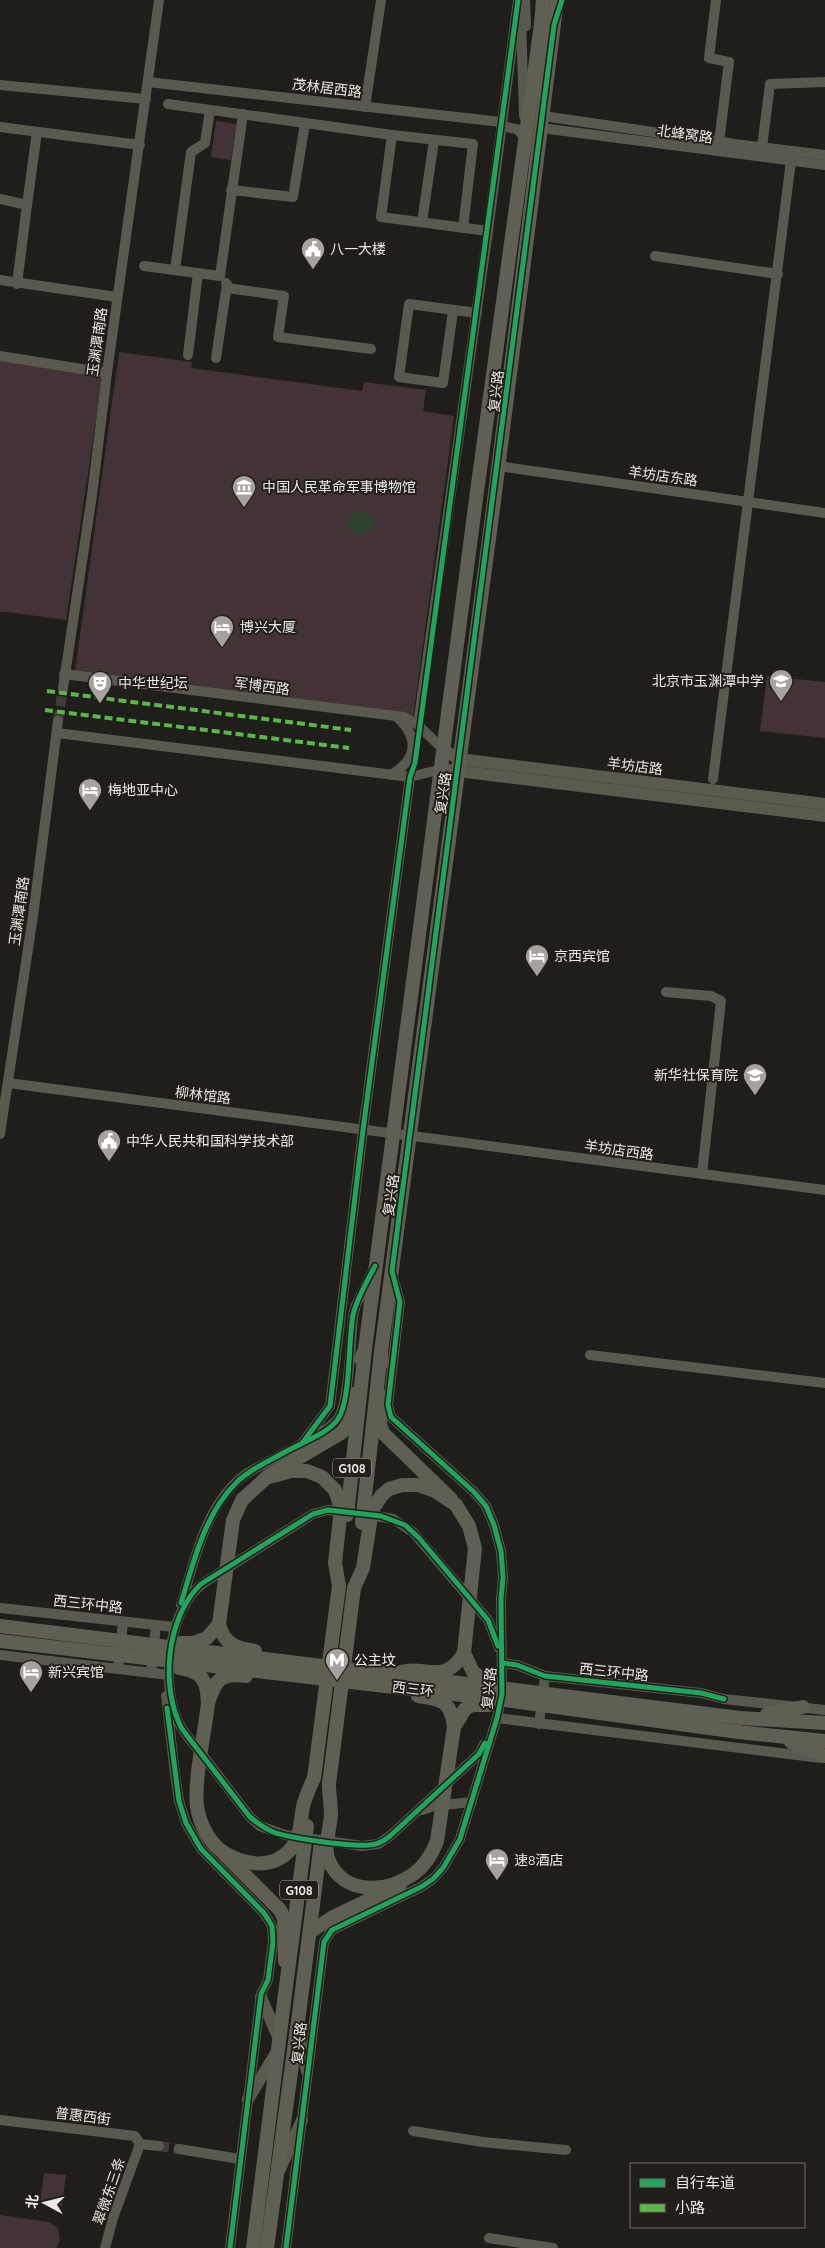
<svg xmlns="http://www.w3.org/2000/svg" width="825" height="2248" viewBox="0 0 825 2248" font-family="Quicksand,'Noto Sans SC',sans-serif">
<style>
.green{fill:#433336}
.water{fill:#2f412f}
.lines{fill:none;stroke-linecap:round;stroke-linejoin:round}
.minor-tunnel{stroke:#3f3c39;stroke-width:10;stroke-dasharray:10 5;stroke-linecap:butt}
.minor{stroke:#59594f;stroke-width:10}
.major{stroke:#5a5a4e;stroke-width:12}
.highway{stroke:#605f53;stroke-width:14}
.highway-bridge{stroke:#605f53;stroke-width:14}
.quiet{stroke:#58b947;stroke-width:4;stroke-dasharray:8 4;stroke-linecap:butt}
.cycleway-casing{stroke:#221e19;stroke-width:8}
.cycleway{stroke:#20a55d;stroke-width:5}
.labels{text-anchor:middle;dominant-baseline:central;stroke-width:4;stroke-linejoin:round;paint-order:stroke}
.shield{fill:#221e19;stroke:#afaca8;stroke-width:1}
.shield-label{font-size:12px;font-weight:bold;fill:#ece9e6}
.street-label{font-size:14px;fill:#ece9e6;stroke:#221e19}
.poi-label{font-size:14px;fill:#ece9e6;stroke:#221e19;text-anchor:start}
</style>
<rect width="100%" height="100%" fill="#201e1b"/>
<g class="green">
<polygon points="216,121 236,124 231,160 211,157"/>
<polygon points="119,352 192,362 191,368 362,391 364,382 426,390 423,411 454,416 413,718 75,672"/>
<polygon points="0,360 103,373 66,620 7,612 0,612"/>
<polygon points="767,676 825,682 825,738 760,731"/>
<polygon points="44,2173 66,2175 62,2206 40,2203"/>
<polygon points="0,2215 49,2222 58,2228 60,2240 56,2248 0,2248"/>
</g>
<circle class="water" cx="361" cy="523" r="12"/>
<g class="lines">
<g class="minor-tunnel">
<polyline points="58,721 63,688"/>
<polyline points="159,2146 179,2149"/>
</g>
<g class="minor">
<polyline points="525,0 526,26"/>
<polyline points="716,0 709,58 729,62 719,142"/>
<polyline points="521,18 524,116"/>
<polyline points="148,82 501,122"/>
<polyline points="0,85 146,99"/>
<polyline points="168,104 392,135 381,217 488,231"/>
<polyline points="365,107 381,0"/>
<polyline points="543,116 735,144 825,155"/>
<polyline points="501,126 517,129 523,136"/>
<polyline points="0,127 140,145"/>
<polyline points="541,128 825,165"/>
<polyline points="392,135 473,144 463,228"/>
<polyline points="762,147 770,84 825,82"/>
<polyline points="231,190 293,197 305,123"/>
<polyline points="0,199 27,205 17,284"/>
<polyline points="27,205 37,132"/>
<polyline points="422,222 434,140"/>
<polyline points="655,256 778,274"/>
<polyline points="144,266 220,276 243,114"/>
<polyline points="175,270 191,152 205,143 210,110"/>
<polyline points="0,280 117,297"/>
<polyline points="227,288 284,296 278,337 371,349"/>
<polyline points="453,311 443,383 399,377 409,304 477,313"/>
<polyline points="188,355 198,273"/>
<polyline points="0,356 107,373"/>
<polyline points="216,358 227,284 226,283"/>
<polyline points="498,466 825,513"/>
<polyline points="64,674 404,717 418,725 444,750"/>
<polyline points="63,688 92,495 107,373 159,0"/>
<polyline points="418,725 488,231 518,0"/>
<polyline points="57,733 410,777 442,769"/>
<path d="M391,775C419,758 419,737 396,716"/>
<polyline points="713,779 791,161"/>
<polyline points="666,992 711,996 721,1001 702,1174"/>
<polyline points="8,1083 825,1190"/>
<polyline points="0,1134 33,916 58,721"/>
<polyline points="590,1355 825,1383"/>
<polyline points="303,1442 330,1406 363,1130 410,777"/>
<path d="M345,1512L328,1510L313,1514L205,1582C168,1607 161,1681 177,1719C182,1732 193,1743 201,1753C217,1774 234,1796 250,1817L260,1826L285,1835L362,1846L378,1844L390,1836L479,1754L484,1744"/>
<polyline points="365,1514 393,1519 413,1532 488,1620 499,1648"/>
<path d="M181,1605C194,1562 206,1502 246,1474C265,1462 331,1432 339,1417C349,1399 351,1339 353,1316L356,1305L373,1271"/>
<polyline points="0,1608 174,1627"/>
<polyline points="0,1655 169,1675"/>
<polyline points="503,1663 517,1665 545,1676 701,1693 724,1699 825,1710"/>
<polyline points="118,1669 123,1622"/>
<polyline points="151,1673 156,1625"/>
<polyline points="166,1696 175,1774 179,1801 186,1823 201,1849 264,1913 272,1926 273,1942 268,1980 261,1994 230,2248"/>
<polyline points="497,1718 821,1758"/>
<polyline points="539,1724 545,1676"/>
<polyline points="422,1810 434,1806 472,1802"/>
<polyline points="0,2120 135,2136 140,2144 159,2146"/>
<polyline points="413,2131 483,2142 566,2150"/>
<polyline points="179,2149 240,2159"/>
<polyline points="489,2238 553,2248"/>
<polyline points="105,2248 113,2218 140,2144"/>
<polyline points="286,2248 324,1942 332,1930 421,1887 433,1879 443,1868 460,1839 497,1718 502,1694 501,1599 503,1577 501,1551 494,1525 486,1506 474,1492 391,1417 388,1405 400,1302 393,1277"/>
</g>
<g class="major">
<polyline points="444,750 459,759 825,804"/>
<polyline points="442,769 825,816"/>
<polyline points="261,1997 279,2039"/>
<polyline points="297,2030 307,2071"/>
<polyline points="248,2099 278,2050"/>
<polyline points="280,2169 302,2120"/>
</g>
<g class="highway">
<polyline points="361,1359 365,1349 476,499 541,24 543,0"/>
<polyline points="382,1363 381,1352 494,501 557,0"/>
<polyline points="382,1397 380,1424 383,1433 451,1499"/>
<polyline points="268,1476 341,1433 349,1424 353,1394"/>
<path d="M219,1624C224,1644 235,1648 255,1651"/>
<path d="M395,1674C424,1662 443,1688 464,1653"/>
<path d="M418,1696C442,1699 451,1701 454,1727"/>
<path d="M208,1703C216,1679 220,1673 246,1676"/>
<polyline points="767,1714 803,1707"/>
<polyline points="740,1718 825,1723"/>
<polyline points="738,1732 825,1741"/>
<polyline points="791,1742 825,1756"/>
<polyline points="314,1778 339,1586"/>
<polyline points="329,1784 354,1588"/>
<polyline points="224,1854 280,1910 284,1918 285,1961"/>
<polyline points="310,1932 333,1917 400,1885"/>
<polyline points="253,2248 284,2002"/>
<polyline points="267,2248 300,2006"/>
</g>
<g class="highway-bridge">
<polyline points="347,1515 365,1349"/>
<polyline points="362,1523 381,1352"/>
<polyline points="354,1588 363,1568 372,1510 382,1495 389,1489 402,1485 418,1485 435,1491 456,1505 469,1526 475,1548 464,1653 473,1672 482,1678 492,1679"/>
<polyline points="0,1626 740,1718"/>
<polyline points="0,1641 505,1700 738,1732"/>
<polyline points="181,1643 193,1643 207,1638 219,1624 233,1520 242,1500 266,1478 291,1471 307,1471 322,1477 335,1490 341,1508 335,1563 339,1586"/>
<path d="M179,1668C203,1671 207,1681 208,1703C205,1732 194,1779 197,1806C199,1822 209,1843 223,1852C243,1865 272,1870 290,1850C301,1838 300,1822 303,1807C305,1797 310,1787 314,1778"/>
<path d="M329,1784C329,1794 331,1805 331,1815C330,1830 323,1847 329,1861C344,1895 385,1893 412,1875C424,1867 432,1854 437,1841L454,1727L465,1709L472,1705H489"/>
<polyline points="284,2002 307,1826"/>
<polyline points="300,2006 321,1842"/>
</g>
<g class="quiet">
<polyline points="47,691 351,730"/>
<polyline points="45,710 349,748"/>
</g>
<g class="cycleway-casing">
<g id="cycleway">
<polyline points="303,1442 330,1406 363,1130 410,777 415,763 518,0"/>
<path d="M181,1603C194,1561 205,1512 238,1481C252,1468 271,1460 287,1451C301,1443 329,1433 338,1419C351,1400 348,1341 353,1315C357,1297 367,1282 375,1266"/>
<polyline points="503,1663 517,1665 545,1676 701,1693 724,1699"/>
<polyline points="167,1708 179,1801 186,1823 201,1849 264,1913 272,1926 273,1942 268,1980 261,1994 230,2248"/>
<path d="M485,1743L479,1754L390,1836C384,1841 377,1845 369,1845C352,1847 289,1838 273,1832C264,1828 257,1823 250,1817L182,1729C160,1688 166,1617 201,1584L313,1514L328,1510L381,1516L405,1525L419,1538L488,1620L498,1646"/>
<polyline points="286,2248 324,1942 332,1930 421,1887 433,1879 443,1868 460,1839 497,1718 502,1694 501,1599 503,1577 501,1551 494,1525 486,1506 474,1492 391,1417 388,1405 400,1302 392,1271 554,25 562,0"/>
</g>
</g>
<use href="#cycleway" class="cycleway"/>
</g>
<defs>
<g id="civic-pin" transform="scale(1.25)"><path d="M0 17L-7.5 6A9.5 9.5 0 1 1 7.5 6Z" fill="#a5a29f" stroke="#221e19"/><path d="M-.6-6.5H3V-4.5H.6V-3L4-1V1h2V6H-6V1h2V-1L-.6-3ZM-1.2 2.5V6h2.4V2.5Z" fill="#fff"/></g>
<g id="museum-pin" transform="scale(1.25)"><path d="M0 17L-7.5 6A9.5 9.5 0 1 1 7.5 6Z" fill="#a5a29f" stroke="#221e19"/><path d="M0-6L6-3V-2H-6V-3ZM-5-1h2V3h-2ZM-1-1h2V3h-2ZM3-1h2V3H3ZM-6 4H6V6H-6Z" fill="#fff"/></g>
<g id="hotel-pin" transform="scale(1.25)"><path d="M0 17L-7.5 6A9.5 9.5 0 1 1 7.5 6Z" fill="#a5a29f" stroke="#221e19"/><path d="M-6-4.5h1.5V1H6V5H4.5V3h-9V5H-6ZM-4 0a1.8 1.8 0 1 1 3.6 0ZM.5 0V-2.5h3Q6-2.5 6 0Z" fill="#fff"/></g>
<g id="school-pin" transform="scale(1.25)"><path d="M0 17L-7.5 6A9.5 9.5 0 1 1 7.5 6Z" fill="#a5a29f" stroke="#221e19"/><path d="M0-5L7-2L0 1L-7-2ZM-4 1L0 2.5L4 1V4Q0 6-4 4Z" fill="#fff"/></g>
<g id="theatre-pin" transform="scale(1.25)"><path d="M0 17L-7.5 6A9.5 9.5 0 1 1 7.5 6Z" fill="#a5a29f" stroke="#221e19"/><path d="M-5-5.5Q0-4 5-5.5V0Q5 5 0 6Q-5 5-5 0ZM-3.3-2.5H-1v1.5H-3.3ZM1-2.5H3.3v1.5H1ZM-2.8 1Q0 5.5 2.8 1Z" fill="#fff"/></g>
<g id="metro-pin" transform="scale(1.25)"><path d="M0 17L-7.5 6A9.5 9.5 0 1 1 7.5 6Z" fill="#a5a29f" stroke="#221e19"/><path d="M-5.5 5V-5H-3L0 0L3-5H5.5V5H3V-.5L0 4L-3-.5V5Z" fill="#fff"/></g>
</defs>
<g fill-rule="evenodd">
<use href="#civic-pin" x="313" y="249"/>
<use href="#museum-pin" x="244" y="487"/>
<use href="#hotel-pin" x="222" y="627"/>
<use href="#school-pin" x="781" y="681"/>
<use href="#theatre-pin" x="100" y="683"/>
<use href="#hotel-pin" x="90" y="790"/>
<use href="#hotel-pin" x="537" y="956"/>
<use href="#school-pin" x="755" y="1075"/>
<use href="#civic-pin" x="109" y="1141"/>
<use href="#metro-pin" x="337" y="1660"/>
<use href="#hotel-pin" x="31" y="1672"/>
<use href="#hotel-pin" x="497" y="1860"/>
</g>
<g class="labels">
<g class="shield">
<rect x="333" y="1458.5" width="38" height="19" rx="4"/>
<rect x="280" y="1880.5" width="38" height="19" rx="4"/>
</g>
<g class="shield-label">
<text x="352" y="1468">G108</text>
<text x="299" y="1890">G108</text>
</g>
<g class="street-label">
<text transform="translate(327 88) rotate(7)">茂林居西路</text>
<text transform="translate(685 134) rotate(8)">北蜂窝路</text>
<text transform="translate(97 342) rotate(-82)">玉渊潭南路</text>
<text transform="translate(496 391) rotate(-83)">复兴路</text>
<text transform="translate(663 476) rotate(8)">羊坊店东路</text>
<text transform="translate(262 686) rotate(7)">军博西路</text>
<text transform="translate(635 766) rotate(7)">羊坊店路</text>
<text transform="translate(443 793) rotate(-82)">复兴路</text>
<text transform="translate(19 911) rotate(-82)">玉渊潭南路</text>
<text transform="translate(203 1095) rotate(7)">柳林馆路</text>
<text transform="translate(619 1150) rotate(8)">羊坊店西路</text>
<text transform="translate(391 1195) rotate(-82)">复兴路</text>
<text transform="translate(88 1604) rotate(6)">西三环中路</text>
<text transform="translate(614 1672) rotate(6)">西三环中路</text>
<text transform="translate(489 1688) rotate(-84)">复兴路</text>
<text transform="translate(413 1689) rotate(7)">西三环</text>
<text transform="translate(299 2043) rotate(-84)">复兴路</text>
<text transform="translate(83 2116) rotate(7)">普惠西街</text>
<text transform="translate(109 2191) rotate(-71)">翠微东三条</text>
</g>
<g class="poi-label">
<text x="330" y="249">八一大楼</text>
<text x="262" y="487">中国人民革命军事博物馆</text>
<text x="240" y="627">博兴大厦</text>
<text x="764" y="681" text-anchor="end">北京市玉渊潭中学</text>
<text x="118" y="683">中华世纪坛</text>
<text x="108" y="790">梅地亚中心</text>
<text x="554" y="956">京西宾馆</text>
<text x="738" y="1075" text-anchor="end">新华社保育院</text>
<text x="126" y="1141">中华人民共和国科学技术部</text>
<text x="354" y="1660">公主坟</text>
<text x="48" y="1672">新兴宾馆</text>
<text x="514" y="1860">速8酒店</text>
</g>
</g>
<rect x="630" y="2163" width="175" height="65" fill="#221e19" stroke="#736f6b"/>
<rect x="640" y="2179" width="25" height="8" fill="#20a55d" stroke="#736f6b"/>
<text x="675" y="2188" font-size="15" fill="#ece9e6">自行车道</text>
<rect x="640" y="2204" width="25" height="8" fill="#58b947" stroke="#736f6b"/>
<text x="675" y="2213" font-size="15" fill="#ece9e6">小路</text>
<g transform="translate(45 2203) rotate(277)" stroke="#221e19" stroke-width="4" paint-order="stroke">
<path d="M0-4L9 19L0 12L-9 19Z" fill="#ece9e6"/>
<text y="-8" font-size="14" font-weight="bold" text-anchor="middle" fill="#ece9e6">北</text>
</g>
</svg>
